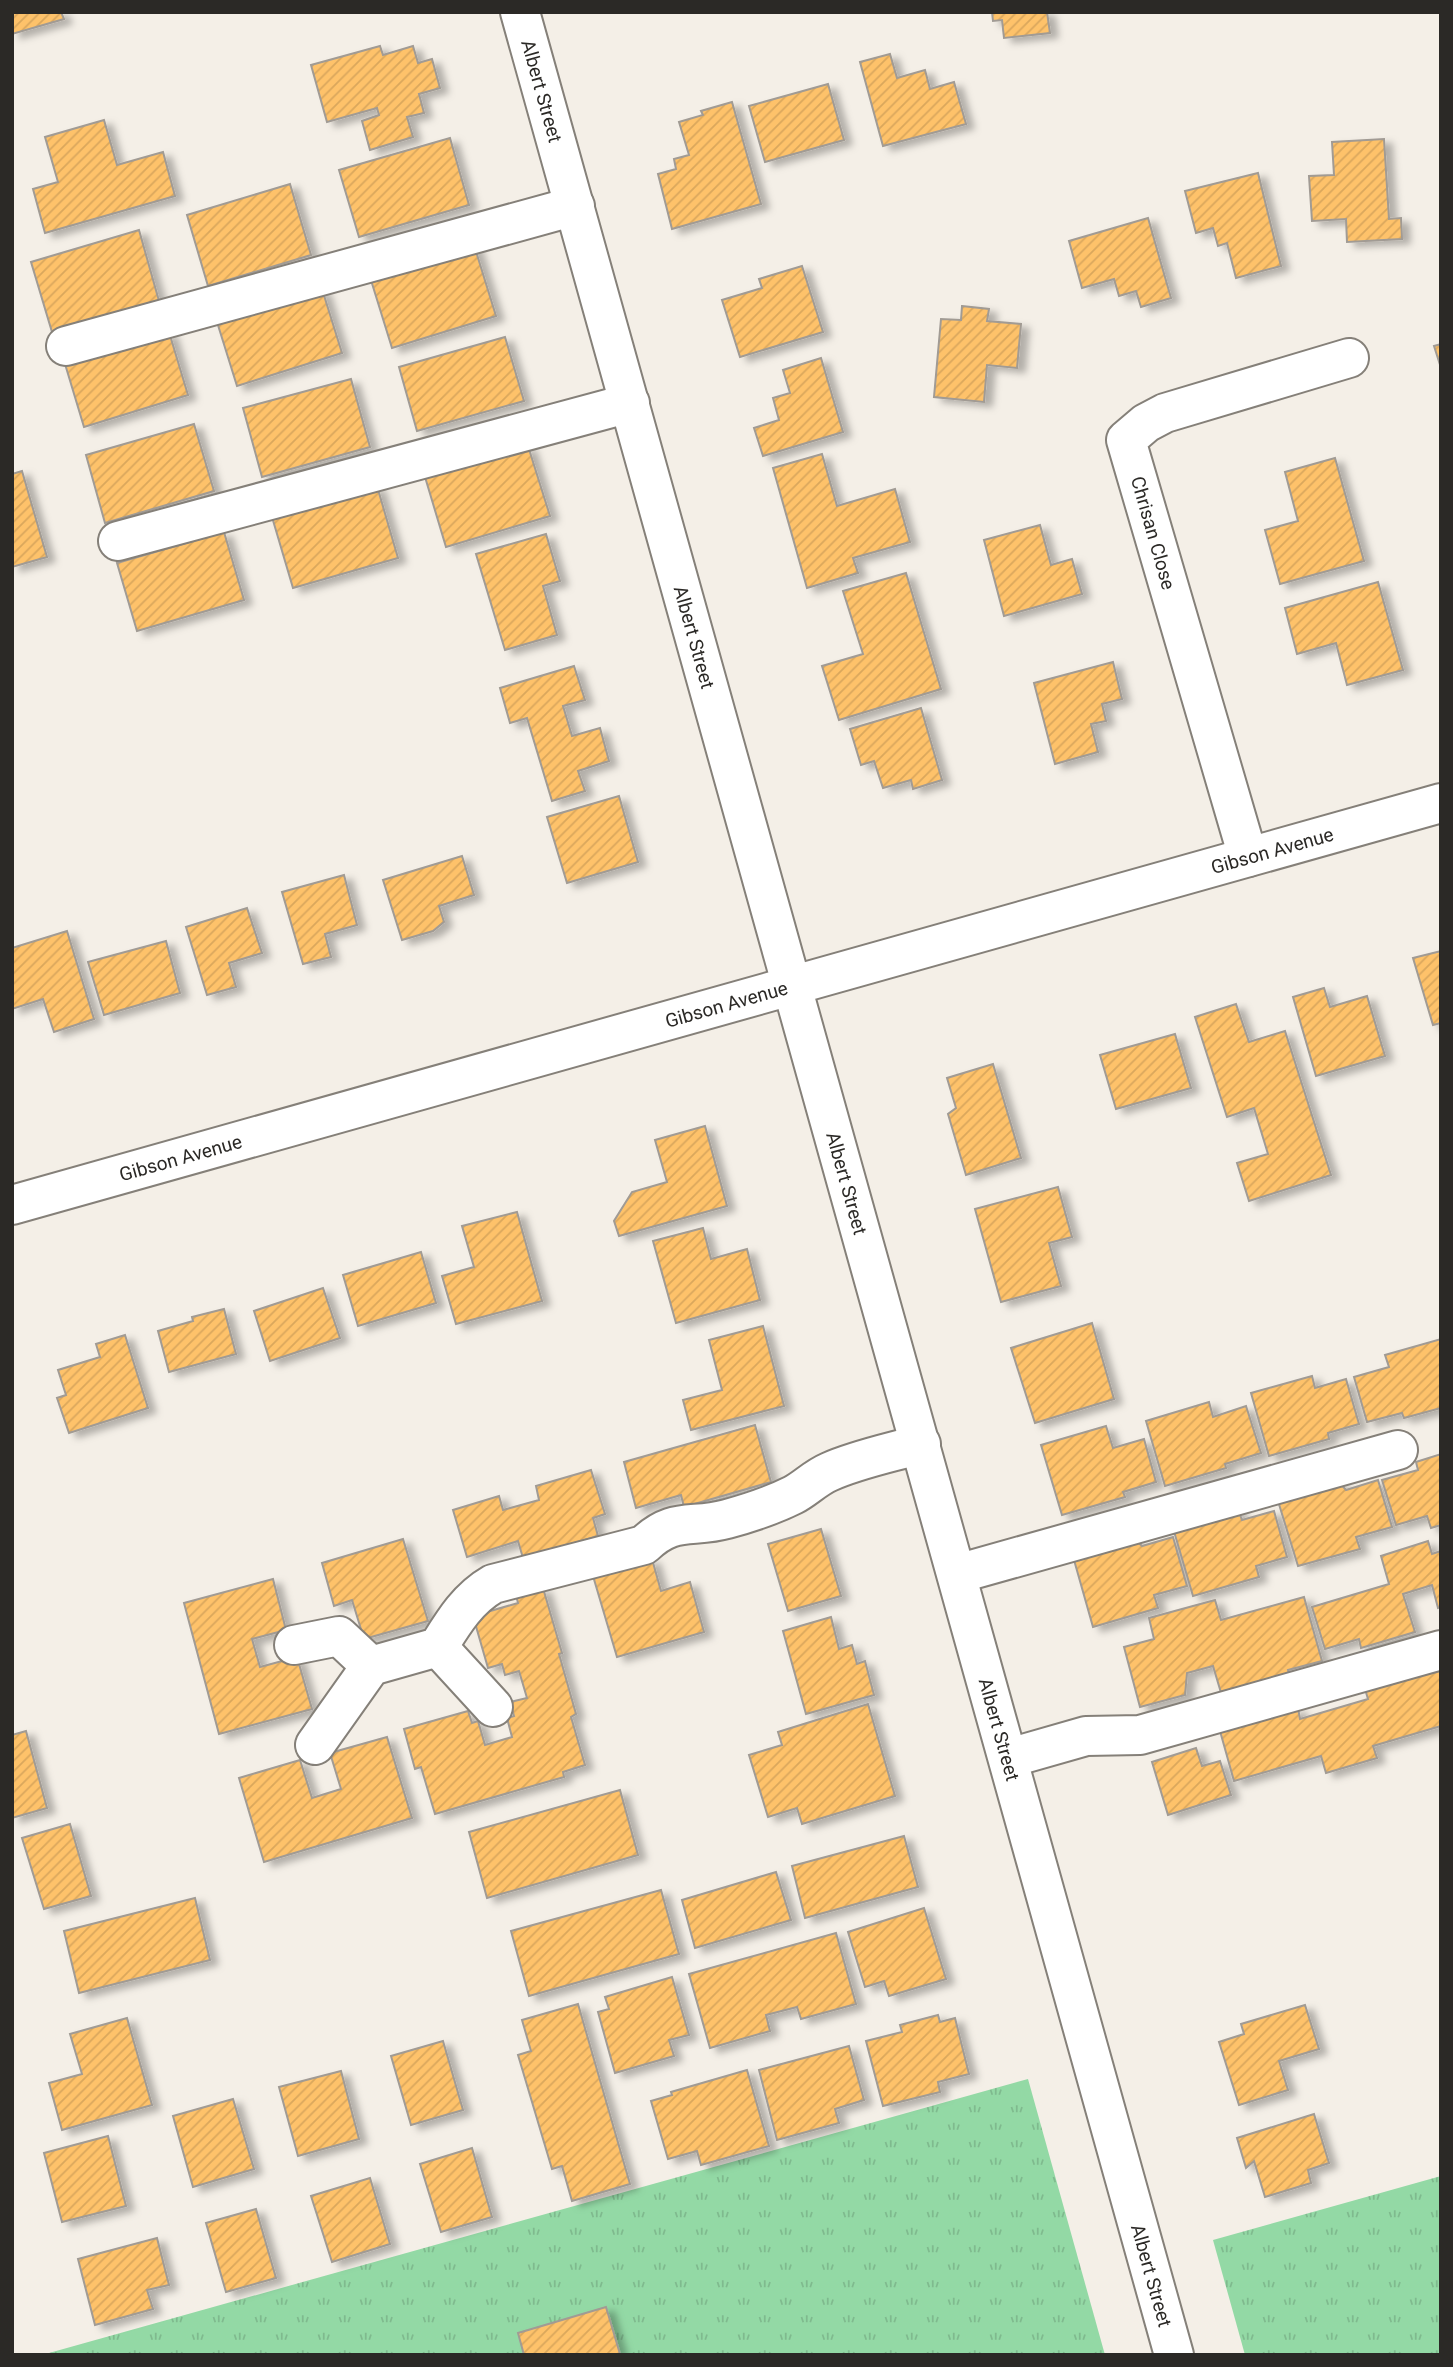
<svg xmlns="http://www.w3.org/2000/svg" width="1453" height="2367" viewBox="0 0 1453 2367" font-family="Roboto,sans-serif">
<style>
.grass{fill:url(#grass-tufts)}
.building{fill:url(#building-hatch);stroke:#a19b94;stroke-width:2;filter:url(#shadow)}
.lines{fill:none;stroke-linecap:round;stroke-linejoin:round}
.minor-casing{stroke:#858079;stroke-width:42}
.minor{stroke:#fff;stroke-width:38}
.labels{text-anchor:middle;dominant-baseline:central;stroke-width:5;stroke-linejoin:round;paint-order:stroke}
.street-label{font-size:19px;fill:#2b2926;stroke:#fff}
</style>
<defs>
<pattern id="grass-tufts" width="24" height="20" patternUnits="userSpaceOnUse" patternTransform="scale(1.75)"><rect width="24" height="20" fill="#93d9a5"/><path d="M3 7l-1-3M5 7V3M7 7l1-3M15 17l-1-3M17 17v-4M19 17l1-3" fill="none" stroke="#7fba8e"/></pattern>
<pattern id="building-hatch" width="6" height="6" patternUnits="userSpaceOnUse" patternTransform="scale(1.75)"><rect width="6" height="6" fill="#fec26a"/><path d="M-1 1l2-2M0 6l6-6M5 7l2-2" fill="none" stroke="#daa75c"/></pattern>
<filter id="shadow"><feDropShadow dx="8" dy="4.5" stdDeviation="3.5" flood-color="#0004"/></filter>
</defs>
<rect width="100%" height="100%" fill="#f4efe7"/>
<g class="grass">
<polygon points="1028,2079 1105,2355 49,2355 49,2353"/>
<polygon points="1441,2176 1441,2355 1245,2355 1213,2240"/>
</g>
<g class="building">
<polygon points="12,12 61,12 64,19 12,34"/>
<polygon points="992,12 1047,12 1050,33 1004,38 1002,20 993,21"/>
<polygon points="380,46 383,55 413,46 418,63 432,59 440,88 419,94 424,113 407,117 413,137 370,150 362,121 379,115 377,108 327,122 311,65"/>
<polygon points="890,54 897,78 925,70 930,89 954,82 966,124 883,146 860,62"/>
<polygon points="828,84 844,140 765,162 749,106"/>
<polygon points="732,102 761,204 672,229 658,174 676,169 674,159 689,155 679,122 703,115 701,111"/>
<polygon points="104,120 117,165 163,152 175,196 45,233 33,189 58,182 45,137"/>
<polygon points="450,138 469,205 359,237 339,170"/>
<polygon points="1384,139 1389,219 1401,218 1402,239 1347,242 1346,219 1312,221 1309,176 1334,175 1332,142"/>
<polygon points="1258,173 1281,266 1236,278 1227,243 1218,246 1213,228 1196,233 1185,191"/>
<polygon points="290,184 311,255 208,286 187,215"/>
<polygon points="1148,218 1171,298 1141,307 1136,291 1119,296 1114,279 1082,288 1069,241"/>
<polygon points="139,230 159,301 52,332 31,262"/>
<polygon points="474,245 496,316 392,348 370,277"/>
<polygon points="802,266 823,332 740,357 722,300 762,288 759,279"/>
<polygon points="322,289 342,353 237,386 217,322"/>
<polygon points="962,306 989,309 987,321 1021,324 1017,368 987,365 984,402 934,397 941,319 961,320"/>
<polygon points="169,332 188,395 84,427 65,364"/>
<polygon points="505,337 524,401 417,431 399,367"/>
<polygon points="1441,344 1441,368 1434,346"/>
<polygon points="821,358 843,432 763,456 754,428 779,420 773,398 790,393 783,370"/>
<polygon points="351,379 370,447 262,477 243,408"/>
<polygon points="194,424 214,491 105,523 86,455"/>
<polygon points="528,446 550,516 446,547 425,477"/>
<polygon points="822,454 837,506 895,489 910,542 853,558 858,573 807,588 773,468"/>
<polygon points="1335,458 1364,561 1280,584 1265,530 1298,521 1285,472"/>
<polygon points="22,471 47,557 12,567 12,474"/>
<polygon points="377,486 398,558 293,588 272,517"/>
<polygon points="1040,525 1051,565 1072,559 1082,594 1004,616 984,540"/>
<polygon points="224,532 244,600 137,631 117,563"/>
<polygon points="546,534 560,581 543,586 557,635 505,650 476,554"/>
<polygon points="906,573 941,689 839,720 822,666 863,654 843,591"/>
<polygon points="1378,582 1403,670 1347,685 1336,643 1297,654 1285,608"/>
<polygon points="1113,662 1122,699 1102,704 1106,721 1091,724 1098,752 1055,764 1034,683"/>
<polygon points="574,666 585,700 563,706 572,736 600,728 609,761 578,771 585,791 552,801 527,718 510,723 500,688"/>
<polygon points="921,708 942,780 913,789 911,780 883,788 874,761 861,765 850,729"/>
<polygon points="619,796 638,862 567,883 547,817"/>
<polygon points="462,856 474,895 439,906 444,922 433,931 402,940 383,880"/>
<polygon points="344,875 357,925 325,934 331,957 303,964 282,892"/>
<polygon points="247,908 262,953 229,963 236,987 207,995 186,927"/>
<polygon points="67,931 94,1019 54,1032 43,999 12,1009 12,948"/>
<polygon points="166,941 180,993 104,1015 88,962"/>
<polygon points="1441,951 1441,1023 1433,1025 1413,958"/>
<polygon points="1324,988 1330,1007 1367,996 1385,1056 1316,1076 1293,997"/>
<polygon points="1236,1004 1249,1042 1285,1031 1331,1175 1249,1201 1237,1163 1268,1154 1254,1108 1227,1117 1195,1017"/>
<polygon points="1175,1034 1191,1088 1116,1109 1100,1055"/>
<polygon points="993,1064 1021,1158 966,1175 948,1114 956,1108 947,1078"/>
<polygon points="705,1126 727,1206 619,1236 614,1221 632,1192 667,1182 655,1140"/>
<polygon points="1058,1187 1072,1237 1049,1243 1061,1286 1001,1302 975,1209"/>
<polygon points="517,1212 542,1301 456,1324 442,1276 474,1267 462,1226"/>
<polygon points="703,1228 711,1259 747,1249 760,1300 676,1323 653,1241"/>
<polygon points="421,1252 436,1303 358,1326 343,1275"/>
<polygon points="323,1288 340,1338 270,1361 254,1311"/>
<polygon points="224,1309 236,1354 169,1372 158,1331 193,1321 192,1317"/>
<polygon points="1092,1323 1114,1399 1035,1423 1011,1348"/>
<polygon points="763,1326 784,1406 691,1430 683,1400 722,1390 709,1340"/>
<polygon points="125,1335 148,1408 69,1433 57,1398 66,1395 58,1370 100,1357 96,1344"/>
<polygon points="1441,1339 1441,1408 1404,1418 1402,1413 1367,1422 1354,1377 1389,1367 1385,1355"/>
<polygon points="1312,1376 1315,1388 1346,1379 1359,1424 1328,1433 1329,1439 1269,1456 1251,1393"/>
<polygon points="1209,1402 1213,1417 1246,1406 1261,1453 1225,1464 1226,1468 1165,1486 1146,1421"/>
<polygon points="755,1425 771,1482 684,1507 681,1495 636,1508 624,1462"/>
<polygon points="1106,1426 1113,1448 1144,1439 1156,1482 1123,1492 1125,1497 1062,1515 1041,1445"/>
<polygon points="1441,1454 1441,1525 1431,1528 1427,1516 1396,1525 1382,1480 1418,1470 1416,1462"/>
<polygon points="591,1470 605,1514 593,1518 598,1536 523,1558 518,1541 467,1557 453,1510 499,1496 503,1510 539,1500 536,1486"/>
<polygon points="1378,1480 1392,1527 1356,1537 1360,1549 1298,1566 1278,1501 1340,1483 1346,1490"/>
<polygon points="1238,1509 1242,1520 1274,1511 1287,1557 1256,1566 1259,1577 1193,1596 1173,1528"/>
<polygon points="821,1529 841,1596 788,1611 768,1544"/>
<polygon points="1173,1537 1187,1586 1154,1595 1158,1608 1093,1627 1074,1560 1137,1541 1142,1546"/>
<polygon points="403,1539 428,1621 364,1639 352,1600 334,1606 322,1563"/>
<polygon points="1428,1541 1432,1554 1441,1551 1441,1607 1438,1608 1432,1585 1403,1594 1415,1632 1361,1648 1359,1639 1325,1649 1312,1607 1389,1584 1381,1556"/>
<polygon points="652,1559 661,1591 690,1582 704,1632 617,1657 593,1576"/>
<polygon points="273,1579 286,1630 252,1639 260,1667 297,1657 312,1709 219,1734 184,1603"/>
<polygon points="543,1588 562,1653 559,1654 576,1714 571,1717 585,1765 563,1772 564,1777 435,1814 421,1767 415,1769 404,1729 468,1711 472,1723 478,1721 485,1745 512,1737 507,1718 514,1716 510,1702 527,1698 519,1671 505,1675 502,1664 488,1668 473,1616 518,1603 516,1595"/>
<polygon points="1304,1597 1322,1661 1288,1670 1290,1678 1222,1696 1213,1666 1187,1673 1185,1695 1140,1707 1124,1647 1154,1639 1149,1618 1215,1600 1221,1620"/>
<polygon points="831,1617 839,1649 852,1645 857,1664 865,1661 874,1695 806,1714 783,1631"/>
<polygon points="1441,1666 1441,1726 1373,1746 1377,1758 1326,1773 1321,1756 1234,1781 1220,1731 1298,1708 1300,1719 1368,1699 1365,1689"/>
<polygon points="868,1704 895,1796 802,1824 797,1808 768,1817 749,1755 782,1745 778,1732"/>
<polygon points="26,1731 47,1808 12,1818 12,1735"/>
<polygon points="387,1737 412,1818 264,1862 239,1778 300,1760 312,1798 341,1789 330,1753"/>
<polygon points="1196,1748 1202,1766 1220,1761 1231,1795 1168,1815 1152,1762"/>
<polygon points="620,1790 638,1855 487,1898 469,1832"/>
<polygon points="70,1824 91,1896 44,1909 22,1838"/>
<polygon points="904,1836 918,1887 805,1918 792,1866"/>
<polygon points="776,1872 791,1920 695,1948 682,1900"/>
<polygon points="661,1890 679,1954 529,1996 511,1931"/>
<polygon points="195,1898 210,1960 79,1993 64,1931"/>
<polygon points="924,1908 946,1979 889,1996 884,1981 865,1987 848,1932"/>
<polygon points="836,1933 856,2004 801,2019 797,2007 766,2015 770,2031 710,2048 689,1974"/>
<polygon points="672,1977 689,2035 669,2040 674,2056 615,2073 598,2012 609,2009 605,1997"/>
<polygon points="578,2004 630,2184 572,2201 562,2166 552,2169 518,2055 531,2051 522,2020"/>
<polygon points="1305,2005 1319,2049 1279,2061 1288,2090 1239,2105 1219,2042 1244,2034 1241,2024"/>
<polygon points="938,2015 940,2022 955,2018 969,2074 938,2082 940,2092 883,2106 866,2041 902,2032 900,2025"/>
<polygon points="127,2018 152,2105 62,2130 49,2083 82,2074 70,2034"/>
<polygon points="443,2041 463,2110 411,2125 391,2056"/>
<polygon points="849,2046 864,2100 835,2109 839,2123 777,2140 759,2070"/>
<polygon points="747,2070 769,2146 701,2165 697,2151 668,2159 651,2101 672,2095 671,2092"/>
<polygon points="341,2071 359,2139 298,2156 279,2087"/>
<polygon points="233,2099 254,2169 193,2187 173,2116"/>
<polygon points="1314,2114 1329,2163 1308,2170 1311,2183 1265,2197 1254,2161 1246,2168 1237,2138"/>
<polygon points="108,2136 126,2206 62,2222 44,2153"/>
<polygon points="472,2148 492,2217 441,2232 420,2164"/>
<polygon points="370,2178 390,2244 332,2262 311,2196"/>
<polygon points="256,2209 276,2278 226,2292 206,2223"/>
<polygon points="157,2238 169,2285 147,2290 153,2309 95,2325 78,2259"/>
<polygon points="606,2307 620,2354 524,2355 518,2333"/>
</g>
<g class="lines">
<g class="minor-casing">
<g id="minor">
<path id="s1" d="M520,12L1174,2355"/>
<polyline points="66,346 575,206"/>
<polyline points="118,541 630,403"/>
<polyline points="1248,857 1126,440 1146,423 1165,413 1349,358"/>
<path id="s2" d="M12,1205L1441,803"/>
<polyline points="957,1574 1398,1450"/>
<polyline points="294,1645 339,1636 371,1666"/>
<polyline points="438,1647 493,1707"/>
<path d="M315,1745L371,1666L438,1647C453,1623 467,1599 493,1584L644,1545C674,1516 691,1529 727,1519C749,1513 773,1505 793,1495C805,1489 815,1478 829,1472C858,1459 890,1453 921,1444"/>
<polyline points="1009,1758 1086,1736 1140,1735 1441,1650"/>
</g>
</g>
<use href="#minor" class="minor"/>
</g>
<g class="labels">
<g class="street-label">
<text stroke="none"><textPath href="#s1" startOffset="82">Albert Street</textPath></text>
<text transform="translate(1153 533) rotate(74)">Chrisan Close</text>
<text stroke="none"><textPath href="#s1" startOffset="649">Albert Street</textPath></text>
<text stroke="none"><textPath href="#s2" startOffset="1309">Gibson Avenue</textPath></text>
<text stroke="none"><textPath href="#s2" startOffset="742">Gibson Avenue</textPath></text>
<text stroke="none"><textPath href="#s2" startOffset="175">Gibson Avenue</textPath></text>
<text stroke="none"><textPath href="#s1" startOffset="1216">Albert Street</textPath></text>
<text stroke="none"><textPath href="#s1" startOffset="1783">Albert Street</textPath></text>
<text stroke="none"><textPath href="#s1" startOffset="2350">Albert Street</textPath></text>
</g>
</g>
<rect width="1453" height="2367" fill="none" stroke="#2b2926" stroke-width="28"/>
</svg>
